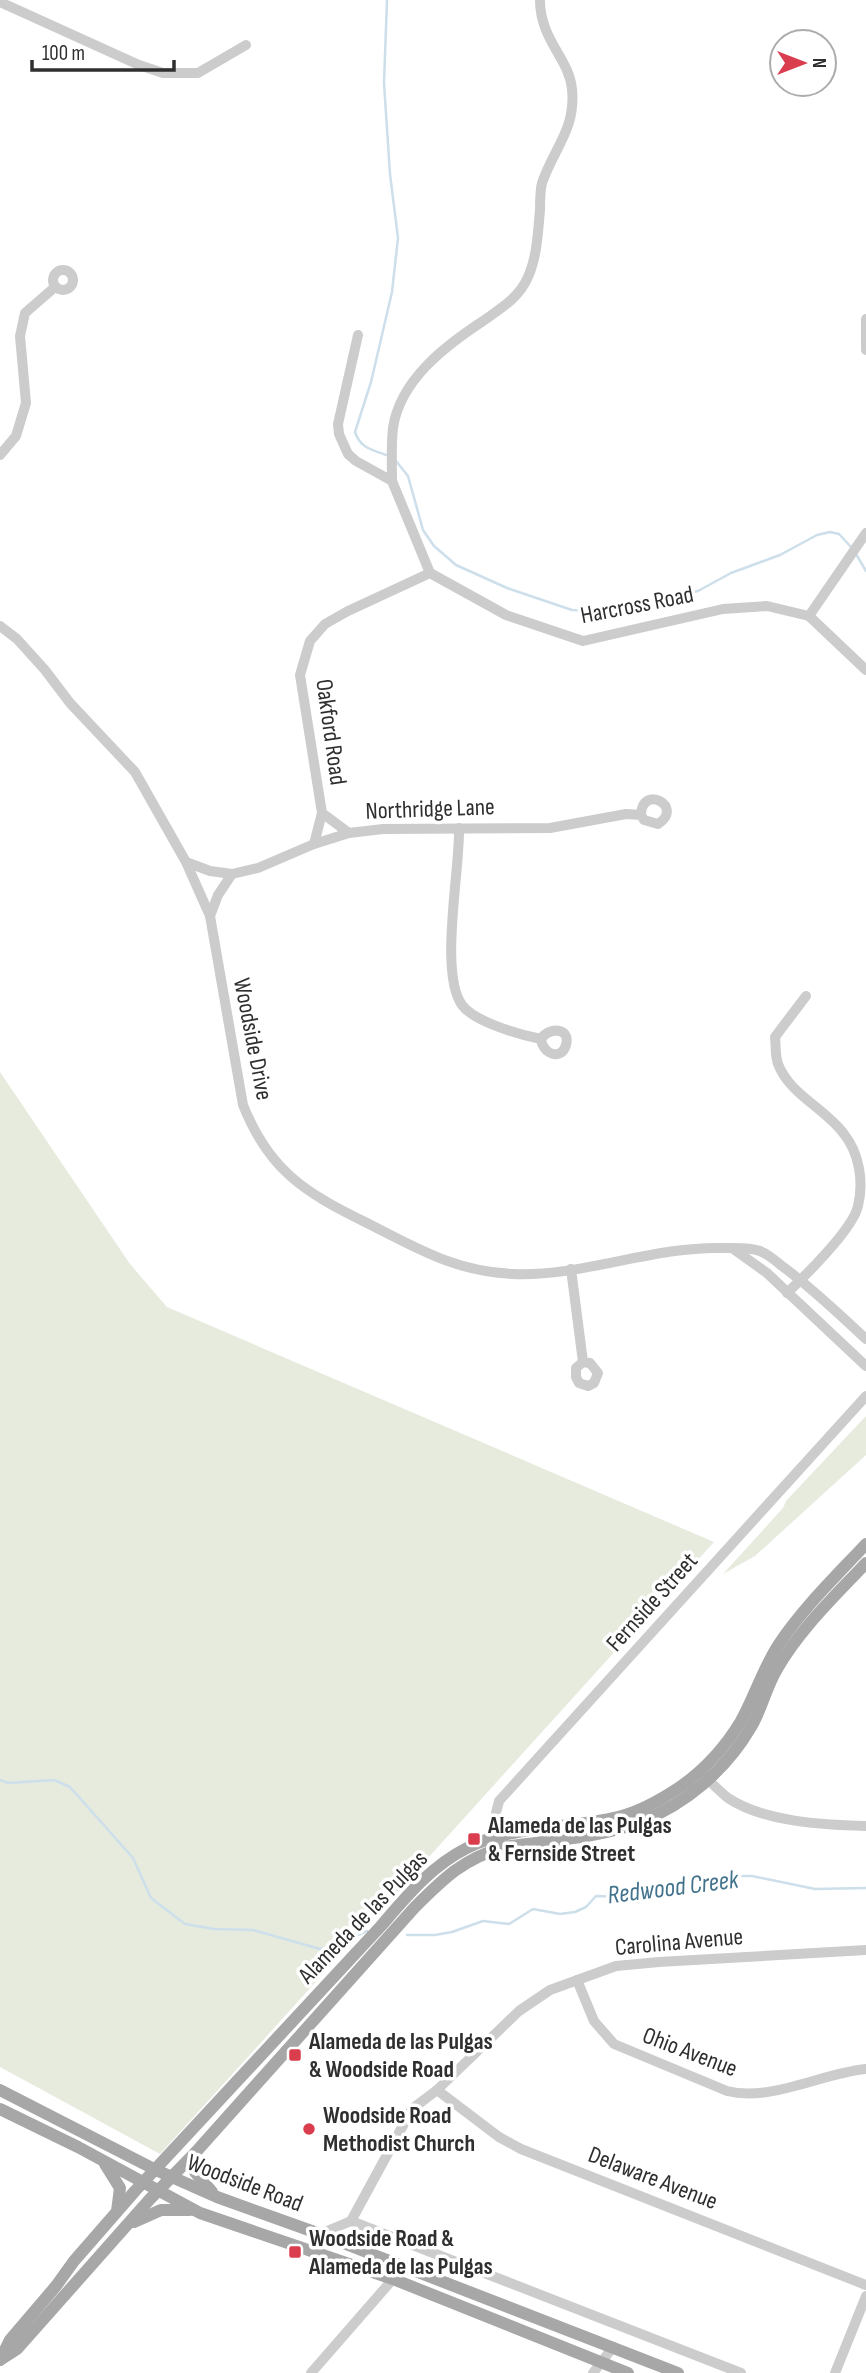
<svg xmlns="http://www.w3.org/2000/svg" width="866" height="2373" viewBox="0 0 866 2373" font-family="'Sofia Sans Condensed',sans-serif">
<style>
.green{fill:#e6ebde}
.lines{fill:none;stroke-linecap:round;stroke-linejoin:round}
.stream{stroke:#ccdfea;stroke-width:2.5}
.minor{stroke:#ccc;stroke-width:10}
.major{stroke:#a7a7a7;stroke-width:12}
.poi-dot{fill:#da3e4e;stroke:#fff;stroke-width:2.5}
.labels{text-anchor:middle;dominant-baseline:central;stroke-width:7;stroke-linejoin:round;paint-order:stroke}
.street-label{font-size:24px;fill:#2f2f2f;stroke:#fff}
.poi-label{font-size:24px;font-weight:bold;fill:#2f2f2f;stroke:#fff;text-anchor:start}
.water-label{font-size:26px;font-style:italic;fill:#42728c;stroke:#fff}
</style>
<rect width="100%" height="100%" fill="#fff"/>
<g class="green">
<polygon points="0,1072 130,1264 167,1307 714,1542 160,2154 0,2067"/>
<polygon points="866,1416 866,1455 755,1556 723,1574 783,1508 786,1501"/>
</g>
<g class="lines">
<g class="stream">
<path d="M386,455C371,449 361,449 355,432L371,382L392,292L398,238L390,174L384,83L387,0"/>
<polyline points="396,461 408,476 423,530 434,546 456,565 507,588 572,610 606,611 698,591 731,573 780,555 817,535 830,532 839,534 852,548"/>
<polyline points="856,554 866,571"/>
<polyline points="0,1780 8,1783 54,1780 70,1787 133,1858 151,1898 185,1924 214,1929 253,1930 320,1949 332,1948 367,1931"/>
<polyline points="407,1935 435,1935 452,1932 483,1921 509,1924 533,1909 560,1914 575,1912 586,1907 596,1896 624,1897 680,1889 736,1876 752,1876 815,1889 866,1888"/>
</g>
<g class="minor">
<polyline points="0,2 139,65 163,73 198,73 246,45"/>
<circle cx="63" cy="280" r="10"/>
<polyline points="866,319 866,350"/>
<polyline points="358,335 338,424 339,434 348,454 356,461 392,481 430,573 506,615 583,641 723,609 767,606 809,616 866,670"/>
<polyline points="0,455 16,436 26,403 20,336 25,313 55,287"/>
<path d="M392,481C392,464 391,445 393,428C400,380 445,346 483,321C500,309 519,298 528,277C537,257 538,232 540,210C540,201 540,191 542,183C554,148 576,129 572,89C569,58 540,40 540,0"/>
<polyline points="809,616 866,533"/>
<path d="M0,626L17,639L45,670L70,703L135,772L186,862L210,916L243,1105C269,1170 304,1192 365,1222C417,1248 453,1271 513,1274C582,1277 653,1246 723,1248C734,1248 750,1247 760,1251C768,1254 776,1261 782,1266C812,1288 839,1314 866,1339"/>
<polyline points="322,813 349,833"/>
<path d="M459,828C460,871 439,973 462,1005C474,1022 521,1035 541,1039C542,1053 561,1062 566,1045C571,1027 548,1027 541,1039"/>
<polyline points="314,844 322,813 300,675 310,641 325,624 348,611 430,573"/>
<path d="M186,862L210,871L232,874L258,868L314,844L349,833L383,829L550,828L626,814L641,815C642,783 685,807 658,824L644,820L641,815"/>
<polyline points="210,916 218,895 232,874"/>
<polyline points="732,1248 767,1273 866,1366"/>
<polyline points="571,1269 583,1362 576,1368 576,1377 579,1383 588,1386 594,1383 598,1373 590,1363 583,1362"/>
<path d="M787,1293C805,1276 853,1229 858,1206C864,1181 859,1153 844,1134C825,1108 790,1095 778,1064C775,1056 776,1046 775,1037L806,996"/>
<path d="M704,1776C712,1783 720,1792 728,1798C764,1822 824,1825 866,1826"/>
<polyline points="503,1843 496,1813 499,1801 866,1396"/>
<path d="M577,1980L594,2021L614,2044L727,2091C771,2102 822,2073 866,2069"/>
<polyline points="437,2090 499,2137 521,2149 866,2285"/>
<polyline points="351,2221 741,2373"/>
<polyline points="320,2234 351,2221 412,2109 437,2090 519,2011 550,1990 616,1966 659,1962 866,1950"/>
<polyline points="311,2373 393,2279"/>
<polyline points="593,2373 613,2347"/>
<polyline points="835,2373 866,2296"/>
</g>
<g class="major">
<polyline points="0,2090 156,2170 217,2197 320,2234 678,2373"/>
<polyline points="0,2109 78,2147 200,2213 393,2279 628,2373"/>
<polyline points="195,2153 195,2172 212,2192"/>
<polyline points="105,2164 120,2188 117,2211"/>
<polyline points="134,2222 161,2210 190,2210"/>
<path d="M0,2360L10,2340L56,2286L74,2261L135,2191L381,1926C406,1897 431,1866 467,1848C512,1825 569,1829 618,1817C639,1812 662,1799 680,1787C704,1770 726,1746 741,1721C755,1696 763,1668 779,1644C803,1608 836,1576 866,1544"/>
<path d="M0,2360L17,2349L150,2199L195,2153L415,1907C444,1878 463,1859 504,1847C549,1840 597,1839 640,1822C686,1804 726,1770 751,1727C762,1709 766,1687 777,1669C800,1629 835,1596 866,1563"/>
</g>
</g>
<g class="poi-dot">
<rect x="467" y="1832" width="14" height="14" rx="3.5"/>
<rect x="288" y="2048" width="14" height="14" rx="3.5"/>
<circle cx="309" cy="2129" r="7"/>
<rect x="288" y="2245" width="14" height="14" rx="3.5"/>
</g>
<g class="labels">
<g class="street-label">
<text transform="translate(637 605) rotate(-11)">Harcross Road</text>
<text transform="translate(331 732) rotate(82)">Oakford Road</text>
<text transform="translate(430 809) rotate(-2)">Northridge Lane</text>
<text transform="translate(253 1039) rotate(79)">Woodside Drive</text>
<text transform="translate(652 1602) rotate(-48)">Fernside Street</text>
<text transform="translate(363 1917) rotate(-46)">Alameda de las Pulgas</text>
<text transform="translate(679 1942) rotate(-5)">Carolina Avenue</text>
<text transform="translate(690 2052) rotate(21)">Ohio Avenue</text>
<text transform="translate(653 2178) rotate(21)">Delaware Avenue</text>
<text transform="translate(245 2183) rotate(21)">Woodside Road</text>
</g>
<g class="poi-label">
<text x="488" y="1825">Alameda de las Pulgas<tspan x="488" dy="28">&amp; Fernside Street</tspan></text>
<text x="309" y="2041">Alameda de las Pulgas<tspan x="309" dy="28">&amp; Woodside Road</tspan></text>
<text x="323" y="2115">Woodside Road<tspan x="323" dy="28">Methodist Church</tspan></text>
<text x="309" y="2238">Woodside Road &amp;<tspan x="309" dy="28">Alameda de las Pulgas</tspan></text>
</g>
<g class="water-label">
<text transform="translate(673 1888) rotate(-7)">Redwood Creek</text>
</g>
</g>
<g transform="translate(803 63) rotate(90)"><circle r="33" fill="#ffffff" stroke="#acacac" stroke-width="2"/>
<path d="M0-5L12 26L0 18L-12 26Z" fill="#da3e4e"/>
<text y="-10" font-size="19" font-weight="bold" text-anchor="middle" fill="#2f2f2f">N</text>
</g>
<path d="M32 60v10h142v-10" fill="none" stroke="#2f2f2f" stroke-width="3.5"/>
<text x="42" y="60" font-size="21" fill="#2f2f2f" stroke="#ffffff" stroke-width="5" paint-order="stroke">100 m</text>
</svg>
